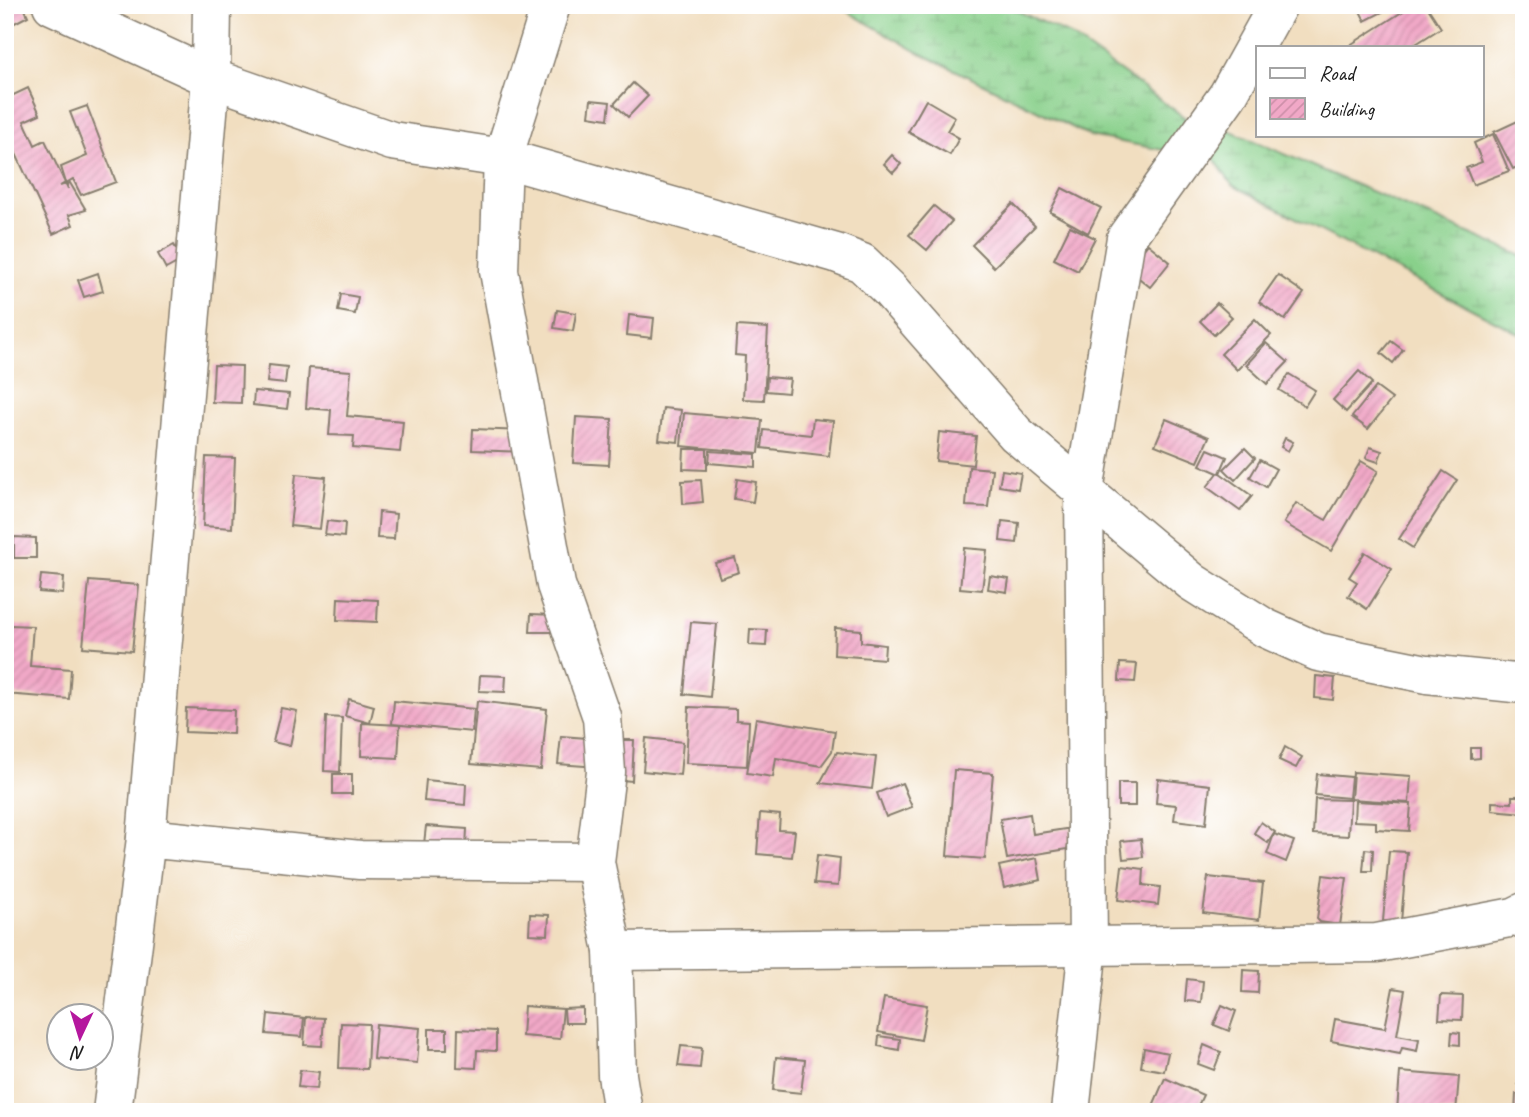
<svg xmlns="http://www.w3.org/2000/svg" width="1529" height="1117" viewBox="0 0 1529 1117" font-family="Caveat,sans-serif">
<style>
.wetland{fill:url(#wetland-marsh);stroke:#527654;stroke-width:2}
.building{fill:url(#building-hatch)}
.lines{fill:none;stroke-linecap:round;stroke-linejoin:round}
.minor-casing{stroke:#867d6e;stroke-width:41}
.minor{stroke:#fff;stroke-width:38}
</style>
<defs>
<pattern id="wetland-marsh" width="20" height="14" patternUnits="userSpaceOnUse" patternTransform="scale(1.75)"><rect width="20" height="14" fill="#89d08b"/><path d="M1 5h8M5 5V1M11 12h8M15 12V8" fill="none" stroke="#76b277"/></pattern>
<pattern id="building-hatch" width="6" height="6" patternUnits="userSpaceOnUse" patternTransform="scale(1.75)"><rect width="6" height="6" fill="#f1a8c7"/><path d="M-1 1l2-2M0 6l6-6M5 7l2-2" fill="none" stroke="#ce90aa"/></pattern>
</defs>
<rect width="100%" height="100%" fill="#fff"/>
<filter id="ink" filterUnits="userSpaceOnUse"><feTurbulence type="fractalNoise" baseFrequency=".0143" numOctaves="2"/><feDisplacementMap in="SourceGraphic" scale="14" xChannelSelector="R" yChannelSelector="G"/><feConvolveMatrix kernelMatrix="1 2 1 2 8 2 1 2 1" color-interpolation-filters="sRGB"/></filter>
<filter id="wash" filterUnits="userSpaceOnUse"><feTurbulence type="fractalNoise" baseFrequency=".00686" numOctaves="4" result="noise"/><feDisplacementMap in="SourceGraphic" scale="28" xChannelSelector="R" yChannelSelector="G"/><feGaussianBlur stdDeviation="1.57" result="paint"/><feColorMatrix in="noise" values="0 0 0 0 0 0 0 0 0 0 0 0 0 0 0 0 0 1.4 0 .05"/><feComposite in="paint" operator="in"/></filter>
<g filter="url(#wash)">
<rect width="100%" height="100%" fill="#f1dec0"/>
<g class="wetland">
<polygon points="836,5 1005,5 1068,34 1187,119 1168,151 1090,136 918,52"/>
<polygon points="1224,128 1524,257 1524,336 1232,185 1211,154"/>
</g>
<g id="blocks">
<g class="building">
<polygon points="19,5 23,5 28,16 5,28 5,12"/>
<polygon points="1357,5 1389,5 1390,8 1365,21"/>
<polygon points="1413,5 1426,5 1441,28 1411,47 1351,47 1350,45"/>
<polygon points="633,83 648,96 628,117 614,104"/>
<polygon points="28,88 40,114 24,121 35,145 45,140 65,183 60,186 66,184 68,189 67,184 70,183 86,210 69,215 73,225 53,234 5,130 5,99"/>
<polygon points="591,100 610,102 608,119 589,116"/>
<polygon points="926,100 955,117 947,131 959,138 950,155 908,132"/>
<polygon points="87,106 116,182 81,195 73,179 66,183 61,167 87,156 70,112"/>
<polygon points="1524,118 1524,164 1513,169 1494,132"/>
<polygon points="1493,134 1509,171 1473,185 1466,168 1482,162 1474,143"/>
<polygon points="892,155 901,164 893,173 884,164"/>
<polygon points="1062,188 1101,208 1088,233 1050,212"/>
<polygon points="1013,204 1035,226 994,267 972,245"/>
<polygon points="934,206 952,221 927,250 909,235"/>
<polygon points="1070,226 1095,238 1078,271 1054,259"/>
<polygon points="1148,244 1170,262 1150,287 1128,269"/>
<polygon points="174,245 182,260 166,269 158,254"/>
<polygon points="98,273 103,291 84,297 78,280"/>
<polygon points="1278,275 1304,293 1285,320 1259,302"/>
<polygon points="341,294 358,297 355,314 338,311"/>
<polygon points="1217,303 1232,317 1214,335 1200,321"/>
<polygon points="557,310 576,313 573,331 554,328"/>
<polygon points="629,315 654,318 652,338 627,335"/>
<polygon points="1255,319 1271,335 1237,370 1221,354"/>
<polygon points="737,326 768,328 764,400 743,399 745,356 735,355"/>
<polygon points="1391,341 1403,350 1393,363 1381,353"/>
<polygon points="1266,343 1288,362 1267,384 1246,365"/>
<polygon points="214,365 242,366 241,403 212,402"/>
<polygon points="269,365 287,367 285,384 267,382"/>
<polygon points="309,368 351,371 347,416 403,421 400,452 353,448 354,436 329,435 331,410 306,408"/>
<polygon points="1359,371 1372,383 1346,412 1333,400"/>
<polygon points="1289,374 1315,390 1305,406 1279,390"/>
<polygon points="767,377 790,379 788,393 766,391"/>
<polygon points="1376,387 1392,399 1368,429 1352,417"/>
<polygon points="254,391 289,394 287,409 253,405"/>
<polygon points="663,408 681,410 678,442 659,440"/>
<polygon points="684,413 762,420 759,453 681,446"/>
<polygon points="576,417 612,419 609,465 573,463"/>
<polygon points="813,419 833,421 829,456 762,448 764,430 811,435"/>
<polygon points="1166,419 1209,437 1198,462 1155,445"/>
<polygon points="473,429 525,431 524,452 472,450"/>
<polygon points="939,432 976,436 973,465 936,461"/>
<polygon points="1285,438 1293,442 1288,451 1281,447"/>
<polygon points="1370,447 1382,451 1378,462 1366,458"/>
<polygon points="1245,448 1255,458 1235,480 1224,469"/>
<polygon points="684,449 707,449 707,470 683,469"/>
<polygon points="1208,449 1227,457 1220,473 1252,496 1240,511 1207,487 1218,473 1200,465"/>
<polygon points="710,451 756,454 756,467 709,463"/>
<polygon points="206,457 235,458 232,528 203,526"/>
<polygon points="1260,460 1276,469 1266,487 1250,477"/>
<polygon points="1361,461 1378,471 1331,551 1284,523 1296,503 1326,520"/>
<polygon points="969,467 992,469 988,507 966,506"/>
<polygon points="1002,470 1021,473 1018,489 999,486"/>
<polygon points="1443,471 1457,480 1413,548 1399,539"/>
<polygon points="296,474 326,477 320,529 290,526"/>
<polygon points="737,479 756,482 753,502 734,499"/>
<polygon points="701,480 703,502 683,504 682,481"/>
<polygon points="379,512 396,514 394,539 377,538"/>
<polygon points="327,521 345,523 344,537 325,535"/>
<polygon points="1002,521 1019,523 1017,543 1000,541"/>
<polygon points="14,537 36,538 36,558 14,558"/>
<polygon points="964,548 987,550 982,590 960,588"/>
<polygon points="1365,552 1392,569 1367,609 1348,596 1357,582 1349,577"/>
<polygon points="735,558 739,572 720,578 715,563"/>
<polygon points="41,575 64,577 63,594 39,592"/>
<polygon points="990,576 1009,579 1007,592 988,589"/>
<polygon points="89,581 139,585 132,651 83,647"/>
<polygon points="338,598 378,600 377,622 337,620"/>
<polygon points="531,614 554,615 553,632 530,632"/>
<polygon points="691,622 717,624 710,697 684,694"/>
<polygon points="11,625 33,626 30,666 71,669 69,699 5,694"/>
<polygon points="835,628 861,630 861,642 885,645 884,659 834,655"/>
<polygon points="750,629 767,630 766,646 749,645"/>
<polygon points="1120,663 1137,664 1135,682 1119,681"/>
<polygon points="480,675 506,676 505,692 479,691"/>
<polygon points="1316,676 1335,678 1333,700 1315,698"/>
<polygon points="349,699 374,706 370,723 345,716"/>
<polygon points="394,701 474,709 472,732 392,724"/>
<polygon points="477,701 547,709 541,770 471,764"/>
<polygon points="689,707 736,709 736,720 749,721 747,766 686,763"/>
<polygon points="186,708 234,710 233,734 185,732"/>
<polygon points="281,708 297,711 290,746 273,742"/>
<polygon points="326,717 342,718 340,772 324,771"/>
<polygon points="756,718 835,731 832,751 821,766 776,758 773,777 747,773"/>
<polygon points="362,723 400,725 398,758 361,756"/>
<polygon points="561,736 600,739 598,767 558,764"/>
<polygon points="646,738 683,742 680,775 643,771"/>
<polygon points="612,740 634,740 632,781 610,779"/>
<polygon points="1285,747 1302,757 1296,768 1279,760"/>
<polygon points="1471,748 1480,748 1480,758 1471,759"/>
<polygon points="837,752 876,757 872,789 820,783"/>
<polygon points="954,770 993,773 985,859 947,856"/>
<polygon points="1353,772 1411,776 1409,803 1351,799"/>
<rect x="333" y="774" width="19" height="20"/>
<polygon points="1317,774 1351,777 1349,798 1315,795"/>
<polygon points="1158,779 1210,785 1206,824 1174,820 1176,805 1156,803"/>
<polygon points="426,780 466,784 465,805 424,801"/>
<polygon points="902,783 912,807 886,817 877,793"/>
<rect x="1118" y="783" width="17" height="23"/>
<polygon points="1512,796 1524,796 1524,813 1492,810 1492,802 1512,803"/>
<polygon points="1315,799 1350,800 1348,836 1313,834"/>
<polygon points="1355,801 1411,804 1409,831 1376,829 1376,822 1354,821"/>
<polygon points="760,813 780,815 779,830 795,831 792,857 757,854"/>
<polygon points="1030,814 1033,834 1072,828 1067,849 1007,859 1000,819"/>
<polygon points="1261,822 1275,832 1268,843 1254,833"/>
<polygon points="426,826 467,829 466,847 424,844"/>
<polygon points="1274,834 1294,841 1286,862 1267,854"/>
<polygon points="1141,839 1143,857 1123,859 1121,841"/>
<polygon points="1365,849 1373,850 1372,871 1363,871"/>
<polygon points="1389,851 1407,852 1401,922 1383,921"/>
<polygon points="817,855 840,858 838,886 814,884"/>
<polygon points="1037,858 1041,880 1004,888 999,866"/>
<polygon points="1122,866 1144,869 1143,885 1160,887 1158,905 1118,900"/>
<polygon points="1323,875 1347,878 1340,925 1320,922 1317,919"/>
<polygon points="1208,877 1263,883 1259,920 1203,913"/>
<polygon points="530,914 549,915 548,935 529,934"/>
<polygon points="1243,970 1259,971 1258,993 1242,992"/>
<polygon points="1187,979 1203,981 1201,1002 1185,1001"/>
<polygon points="1393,988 1405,990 1397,1035 1419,1039 1417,1051 1402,1048 1400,1054 1331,1041 1335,1019 1385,1028"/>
<polygon points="1441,995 1463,996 1462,1020 1439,1019"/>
<polygon points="884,998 927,1005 921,1040 878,1032"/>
<polygon points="1222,1005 1236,1011 1229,1031 1214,1025"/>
<polygon points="524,1006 563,1009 560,1039 522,1036"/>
<polygon points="583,1008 583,1023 565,1023 564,1009"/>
<polygon points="268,1014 304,1018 302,1037 266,1034"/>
<polygon points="306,1017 324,1018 322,1046 304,1045"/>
<polygon points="341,1023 369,1024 367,1069 339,1068"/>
<polygon points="376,1024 420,1028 417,1063 373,1059"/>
<rect x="429" y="1029" width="18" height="20"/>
<polygon points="458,1029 496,1031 496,1051 477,1050 476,1068 457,1067"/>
<polygon points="1452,1032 1460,1033 1460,1045 1451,1044"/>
<polygon points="879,1036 900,1039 899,1050 878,1046"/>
<polygon points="1204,1045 1221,1052 1214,1070 1198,1064"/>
<polygon points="681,1046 702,1048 700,1068 678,1066"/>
<polygon points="1144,1048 1168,1053 1164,1071 1141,1067"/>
<polygon points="776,1057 805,1060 801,1093 773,1090"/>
<polygon points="1519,1059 1524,1059 1524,1084 1518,1084"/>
<polygon points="300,1070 319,1072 317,1089 298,1087"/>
<polygon points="1400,1072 1459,1077 1456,1112 1397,1111"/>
<polygon points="1165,1078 1203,1095 1195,1112 1160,1112 1152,1108"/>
<polygon points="1516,1094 1524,1094 1524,1112 1515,1112"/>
</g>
</g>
</g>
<g filter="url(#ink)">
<use href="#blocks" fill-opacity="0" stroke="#867d6e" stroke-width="2"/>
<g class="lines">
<g class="minor-casing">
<g id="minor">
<polyline points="52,5 211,78 392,141 503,158 836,253 862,263 889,289 1016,434 1192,582 1265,628 1318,652 1427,674 1524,684"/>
<polyline points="551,5 503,158 499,271 556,585 602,717 606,772 595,862 613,951 617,1075 623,1112"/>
<polyline points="146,838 211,78 212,5"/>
<polyline points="613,951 1377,943 1514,917 1524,912"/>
<polyline points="112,1112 146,838 360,860 595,862"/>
<polyline points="1070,1112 1088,946 1084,491 1126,238 1228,95 1278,5"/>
</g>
</g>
<use href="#minor" class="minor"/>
</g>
</g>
<rect width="1529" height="1117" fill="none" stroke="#fff" stroke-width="28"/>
<rect x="1256" y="46" width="228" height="91" fill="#ffffff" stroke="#a4a4a4" stroke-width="2"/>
<rect x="1270" y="68" width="35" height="10" fill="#ffffff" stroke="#a4a4a4" stroke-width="2"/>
<text x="1319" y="80" font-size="21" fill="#1c1c1c">Road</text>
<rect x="1270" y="98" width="35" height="21" fill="url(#building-hatch)" stroke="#a4a4a4" stroke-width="2"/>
<text x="1319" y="116" font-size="21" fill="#1c1c1c">Building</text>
<g transform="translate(80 1037) rotate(184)"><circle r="33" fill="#ffffff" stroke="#a4a4a4" stroke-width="2"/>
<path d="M0-5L12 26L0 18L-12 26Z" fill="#b5179e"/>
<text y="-10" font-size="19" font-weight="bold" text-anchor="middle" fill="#1c1c1c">N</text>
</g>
</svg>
